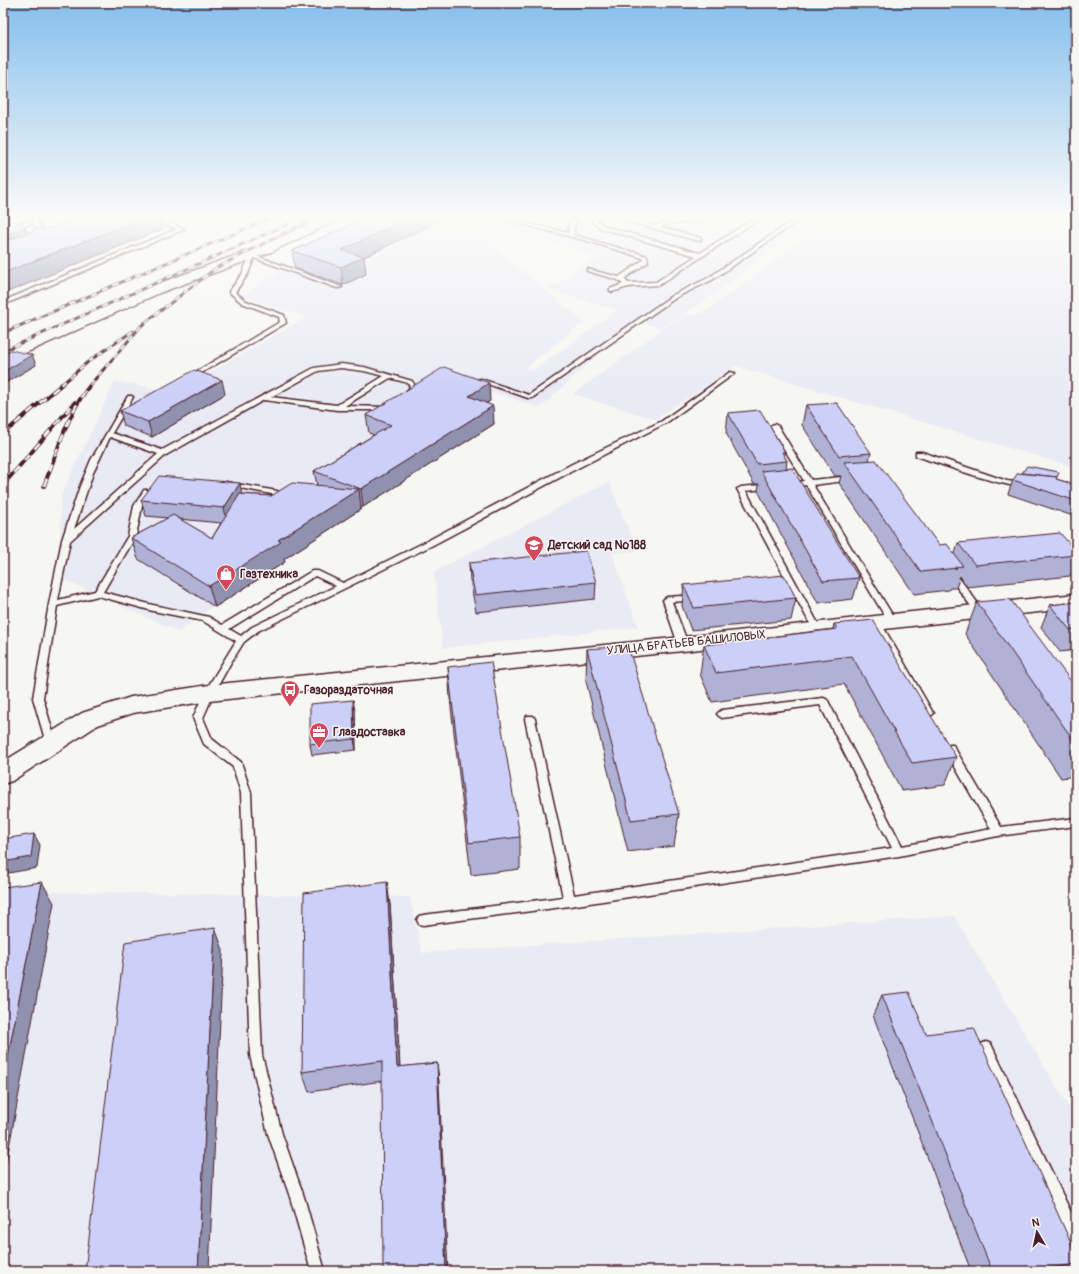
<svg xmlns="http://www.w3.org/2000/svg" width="1079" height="1274" viewBox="0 0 1079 1274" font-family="Pangolin,sans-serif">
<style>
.built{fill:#e9eaf4}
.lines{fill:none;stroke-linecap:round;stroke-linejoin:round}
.service-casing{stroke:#4a1f2b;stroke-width:3}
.tertiary-casing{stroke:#4a1f2b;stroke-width:3}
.service{fill:#f6f6f2;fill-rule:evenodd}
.tertiary{fill:#f6f6f2;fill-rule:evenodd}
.rail-far1-casing{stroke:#4a1f2b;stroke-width:3}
.rail-casing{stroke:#4a1f2b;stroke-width:4}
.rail-far1{stroke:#f6f6f2;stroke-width:2;stroke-dasharray:6;stroke-linecap:butt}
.rail{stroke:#f6f6f2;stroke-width:2.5;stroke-dasharray:8;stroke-linecap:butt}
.wall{fill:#afb2d5;stroke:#4a1f2b;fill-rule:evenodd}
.shaded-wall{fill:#8f91ae;stroke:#4a1f2b}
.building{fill:#cccff8;stroke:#4a1f2b}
.labels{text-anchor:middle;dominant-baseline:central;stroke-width:3;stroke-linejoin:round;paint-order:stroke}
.poi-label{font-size:12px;font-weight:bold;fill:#4a1f2b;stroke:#f6f6f2;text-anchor:start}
.street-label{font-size:12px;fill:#4a1f2b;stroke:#f6f6f2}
</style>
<rect width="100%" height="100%" fill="#f6f6f2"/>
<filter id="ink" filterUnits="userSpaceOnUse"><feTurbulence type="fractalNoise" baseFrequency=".025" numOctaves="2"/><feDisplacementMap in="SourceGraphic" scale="8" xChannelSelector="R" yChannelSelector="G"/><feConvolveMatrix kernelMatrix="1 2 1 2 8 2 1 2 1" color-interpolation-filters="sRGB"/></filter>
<g filter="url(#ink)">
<g class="built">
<polygon points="379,217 457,217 584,322 525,368 533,371 617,310 548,289 599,257 467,217 820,217 696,306 660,328 641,322 594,358 540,408 494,392 179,632 60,578 61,496 115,381 175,392 307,317 241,296"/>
<polygon points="834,217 1076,217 1076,457 1070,466 736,366 655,419 573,394 682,315 703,313"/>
<polygon points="609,482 637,551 612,553 638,627 443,648 434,572"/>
<polygon points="3,891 410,897 422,953 954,916 1076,1119 1076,1271 3,1271"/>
</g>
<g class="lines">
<g class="service-casing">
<g id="service">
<polygon points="34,217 39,217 37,221 46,236 43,238 38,237 40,235 33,223 3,232 3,228 32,220"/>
<polygon points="147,217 153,217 185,229 3,305 3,301 177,229 147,218"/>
<polygon points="493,217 500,217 569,233 568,227 570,223 561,217 567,217 576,222 574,227 574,235 647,256 648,262 624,279 628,283 656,282 696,256 600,228 592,222 592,217 596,217 597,220 604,226 700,253 756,217 762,217 659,285 628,287 612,292 610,291 610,289 623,284 618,280 587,271 587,269 619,277 643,260 643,258 584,240"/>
<path d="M626,217H630V218L655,226L669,221L695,220L706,217H712C696,227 676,219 660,227L701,238V240L699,241L630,222L625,220Z"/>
<polygon points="798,217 804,217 712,280 677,297 532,398 528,398 476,380 481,379 529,395 673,295 708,278"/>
<polygon points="250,255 254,255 342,287 337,288 254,258 248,274 235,292 246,301 284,315 286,323 191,379 187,379 187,377 280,322 279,317 242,303 229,292 242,274"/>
<path d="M341,364L364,367L412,381L416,387L408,397H404L403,396L410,387L408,383L390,378L345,406L389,407V409L387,410H337L264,400L166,455L70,541L58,600L95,591L128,536L134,506L144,490H147L151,492L142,506L136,536L103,592L153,605L209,617L222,625L312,571H318L343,583L427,541L572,464L662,421L730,372L735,373L666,423L578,468L433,545L258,631L244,642L230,664L214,693L203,718L212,739L241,762L251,793L262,1055L282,1134L304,1197L325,1271H311L290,1197L268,1134L250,1055L241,793L233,767L204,744L193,718L204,693L236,641L203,621L153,611L98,596L57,606L43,698L56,743L55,746H47L46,743L33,698L49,604L62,540L80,486L91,460L128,396H132L133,397L112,433L162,450L314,368ZM341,368L364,371L384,376L337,405L271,397L318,371ZM110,437L158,454L74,529L93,473ZM315,576L336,586L252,627L241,636L229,629Z"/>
<polygon points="774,424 778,426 811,480 852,476 856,478 852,480 813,485 896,621 895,623 889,623 806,485 789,487 785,485 789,483 804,481 770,426"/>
<path d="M916,452H922L1007,481L1023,483L1027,485C1017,493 933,461 916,456Z"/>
<polygon points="226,482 277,491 281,493 277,495 229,486 225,484"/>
<polygon points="771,484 775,486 774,488 746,491 821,629 820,631 814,631 813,629 737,489 741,487"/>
<polygon points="951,570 954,571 982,609 983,611 982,613 976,613 948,575 947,573"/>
<polygon points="695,595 698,596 699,598 698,600 672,602 688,644 683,647 678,644 663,600 667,597"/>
<polygon points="877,620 881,623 932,711 934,713 932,715 926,715 873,623"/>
<polygon points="823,698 826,699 828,701 902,846 991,829 944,748 945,745 953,745 1001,827 1076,818 1076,826 998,836 899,856 570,906 423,925 419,924 417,920 419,916 423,915 563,897 525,719 527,716 533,716 535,719 574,895 892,848 820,705 722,718 719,716 717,714 719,712 722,710"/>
<polygon points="986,1042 991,1044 1076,1223 1076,1246 1071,1244 981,1052 980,1048 981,1044"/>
</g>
</g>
<g class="tertiary-casing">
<g id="tertiary">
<polygon points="324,217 339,217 337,220 271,252 162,292 3,363 3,352 152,286 261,246"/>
<polygon points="1076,594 1076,608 683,651 209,701 133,713 98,725 12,781 3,784 3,762 82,713 131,697 209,685 683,637"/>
</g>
</g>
<use href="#service" class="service"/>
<use href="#tertiary" class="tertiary"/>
<g class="rail-far1-casing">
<g id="rail-far1">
<polyline points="3,333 273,217"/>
<polyline points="3,351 288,224"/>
<polyline points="61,385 89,361 133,331"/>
<polyline points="90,385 142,325 216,268 315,217"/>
</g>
</g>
<g class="rail-casing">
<g id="rail">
<polyline points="3,434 62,384"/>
<polyline points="3,485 75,402"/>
<path d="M44,486C56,455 69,409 91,384"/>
</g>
</g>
<use href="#rail-far1" class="rail-far1"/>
<use href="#rail" class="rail"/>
</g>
<g class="wall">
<polygon points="235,217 255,217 248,220"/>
<polygon points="439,221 364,257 366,274 343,285 295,268 292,251"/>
<polygon points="3,354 32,355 36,365 5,383 3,382"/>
<polygon points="225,394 152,437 124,426 120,411"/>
<path d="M490,401L486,403L494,424L363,507H361V509L284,559L285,562L215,607L138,559L131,538L168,518L146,516L141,500L242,494L271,496L317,485L314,471L374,435L369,433L366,415ZM179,519L221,523L212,538Z"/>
<polygon points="806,405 871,453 869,460 939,545 955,554 958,543 1076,551 1076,562 1070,576 967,587 960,576 956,588 950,588 949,590 914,594 839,483 841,476 835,476 802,425"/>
<polygon points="728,413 785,452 784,456 787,461 786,468 859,578 853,599 818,603 758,491 759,484 754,484 726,433"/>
<polygon points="1056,479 1076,485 1076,517 1008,494 1013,480"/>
<polygon points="469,563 596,582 595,599 476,612 470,580"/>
<polygon points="684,585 796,598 791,620 691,630 682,606"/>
<polygon points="977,602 1076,688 1076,776 1061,778 965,634"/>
<polygon points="1076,602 1076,650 1060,652 1041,627 1050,605"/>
<polygon points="834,624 956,757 945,785 902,791 844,684 712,702 700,674 704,645 833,629"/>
<polygon points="587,649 679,814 674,846 628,852 586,681"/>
<polygon points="448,667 520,837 520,869 471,875 450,699"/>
<polygon points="355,711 356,750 312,755 310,744"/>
<polygon points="390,904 400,1067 437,1063 439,1083 382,1081 309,1092 302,1072"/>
<polygon points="882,995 926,1034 1076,1254 1076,1268 1073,1271 971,1271 873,1015"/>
</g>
<g class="shaded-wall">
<polygon points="147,217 160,217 163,229 3,294 3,273"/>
<polygon points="247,217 255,217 248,220"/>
<polygon points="412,217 438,217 439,221 364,257 366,274 343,285 341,267 342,250"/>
<polygon points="26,228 29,236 8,244 4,242 3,244 3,235"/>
<polygon points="32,355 36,365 5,383 3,377 3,372"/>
<polygon points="222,380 225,394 152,437 148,422"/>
<polygon points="489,383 490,401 470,414 469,396"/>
<polygon points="493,406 494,424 363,507 361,489"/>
<polygon points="240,483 243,498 228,524 224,508"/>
<polygon points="359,489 361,509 284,559 285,562 215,607 209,586 278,540"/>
<polygon points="353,700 355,711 356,750 354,739"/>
<polygon points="34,834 40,845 37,868 3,874 3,862"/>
<polygon points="42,882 54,903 3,1180 3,1081"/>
<polygon points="387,882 390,904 401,1087 397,1067"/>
<polygon points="215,928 223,950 209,1271 198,1271"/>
<polygon points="437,1063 439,1083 448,1271 446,1271"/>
</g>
<g class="building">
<polygon points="81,217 147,217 3,273 3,246 8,244 4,242 40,228 44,230"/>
<polygon points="368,217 412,217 342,250 364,257 341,267 292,251"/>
<polygon points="13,221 26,228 3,235 3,224"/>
<polygon points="14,238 4,242 5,245 3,245 3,241"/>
<polygon points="11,350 32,355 3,372 3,354"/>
<polygon points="444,367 489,383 469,396 493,406 361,489 314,471 391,425 366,415"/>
<polygon points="194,370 222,380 148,422 120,411"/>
<polygon points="837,403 871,453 839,456 806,405"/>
<polygon points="760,410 785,452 782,452 787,461 757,464 728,413"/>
<polygon points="876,460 939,545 947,544 963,566 955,567 957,568 921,572 844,462"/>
<polygon points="1027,466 1059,472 1057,477 1022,473"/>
<polygon points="792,468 859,578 823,581 761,471"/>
<polygon points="1018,473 1057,477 1056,479 1076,485 1076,501 1013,480"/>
<polygon points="159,476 240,483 224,508 141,500"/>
<polygon points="292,483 359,489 278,540 281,542 209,586 131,538 173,515 212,538 240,494 271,496"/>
<polygon points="1060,533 1076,551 1076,555 975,565 958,543"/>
<polygon points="586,551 596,582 475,595 469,563"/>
<polygon points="784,575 796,598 694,608 684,585"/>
<polygon points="1010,599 1076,688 1076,744 977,602"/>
<polygon points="1076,602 1076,629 1070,630 1050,605"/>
<polygon points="873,620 956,757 912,763 852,656 716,673 704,645 837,629 834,624"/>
<polygon points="628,646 679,814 631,820 587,649"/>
<polygon points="491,662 520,837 469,843 448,667"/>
<polygon points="353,700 354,739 310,744 310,704"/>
<polygon points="34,834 31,857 3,862 3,839"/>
<polygon points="42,882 3,1081 3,887"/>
<polygon points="387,882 397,1067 437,1063 446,1271 383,1271 382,1061 302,1072 304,893"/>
<polygon points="215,928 198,1271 85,1271 125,942"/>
<polygon points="909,992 926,1034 974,1028 1076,1254 1076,1264 1040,1269 1040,1271 992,1271 882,995"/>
</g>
</g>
<linearGradient id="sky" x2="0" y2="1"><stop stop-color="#86bfed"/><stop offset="0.55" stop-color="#fbfbf9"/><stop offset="1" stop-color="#fbfbf9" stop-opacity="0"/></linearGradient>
<rect width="1079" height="395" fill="url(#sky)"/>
<defs>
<g id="school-pin" transform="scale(1)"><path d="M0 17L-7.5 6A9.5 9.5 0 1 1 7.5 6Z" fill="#d1495b" stroke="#f6f6f2"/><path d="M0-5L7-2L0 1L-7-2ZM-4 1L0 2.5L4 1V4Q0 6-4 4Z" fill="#fff"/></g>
<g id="shop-pin" transform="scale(1)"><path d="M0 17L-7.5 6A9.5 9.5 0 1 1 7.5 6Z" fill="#d1495b" stroke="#f6f6f2"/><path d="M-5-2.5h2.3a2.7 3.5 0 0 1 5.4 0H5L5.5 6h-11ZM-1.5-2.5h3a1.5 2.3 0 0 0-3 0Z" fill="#fff"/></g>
<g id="bus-pin" transform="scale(1)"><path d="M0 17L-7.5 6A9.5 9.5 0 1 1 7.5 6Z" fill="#d1495b" stroke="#f6f6f2"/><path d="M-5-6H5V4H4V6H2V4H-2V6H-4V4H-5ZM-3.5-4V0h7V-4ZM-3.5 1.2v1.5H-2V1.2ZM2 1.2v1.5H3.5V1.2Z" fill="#fff"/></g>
<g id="office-pin" transform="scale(1)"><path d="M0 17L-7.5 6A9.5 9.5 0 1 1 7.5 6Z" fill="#d1495b" stroke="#f6f6f2"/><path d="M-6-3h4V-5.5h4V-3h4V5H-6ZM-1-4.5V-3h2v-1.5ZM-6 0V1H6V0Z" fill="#fff"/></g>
</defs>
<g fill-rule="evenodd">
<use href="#school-pin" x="534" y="545"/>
<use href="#shop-pin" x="226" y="574"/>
<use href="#bus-pin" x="290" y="690"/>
<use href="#office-pin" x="319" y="732"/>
</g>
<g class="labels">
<g class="poi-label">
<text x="548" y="545">Детский сад №188</text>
<text x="240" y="574">Газтехника</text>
<text x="304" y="690">Газораздаточная</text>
<text x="333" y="732">Главдоставка</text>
</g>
<g class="street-label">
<text transform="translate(686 643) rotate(-6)">УЛИЦА БРАТЬЕВ БАШИЛОВЫХ</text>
</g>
</g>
<rect width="1079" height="1274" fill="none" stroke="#f6f6f2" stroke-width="16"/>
<rect x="8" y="8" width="1063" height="1258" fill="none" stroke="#4a1f2b" stroke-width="1.5" filter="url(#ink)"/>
<g transform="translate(1037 1232) rotate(351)" stroke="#f6f6f2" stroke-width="3" paint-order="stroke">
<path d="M0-3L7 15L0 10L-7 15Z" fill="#4a1f2b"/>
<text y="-6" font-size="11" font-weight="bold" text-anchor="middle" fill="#4a1f2b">N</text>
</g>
</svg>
